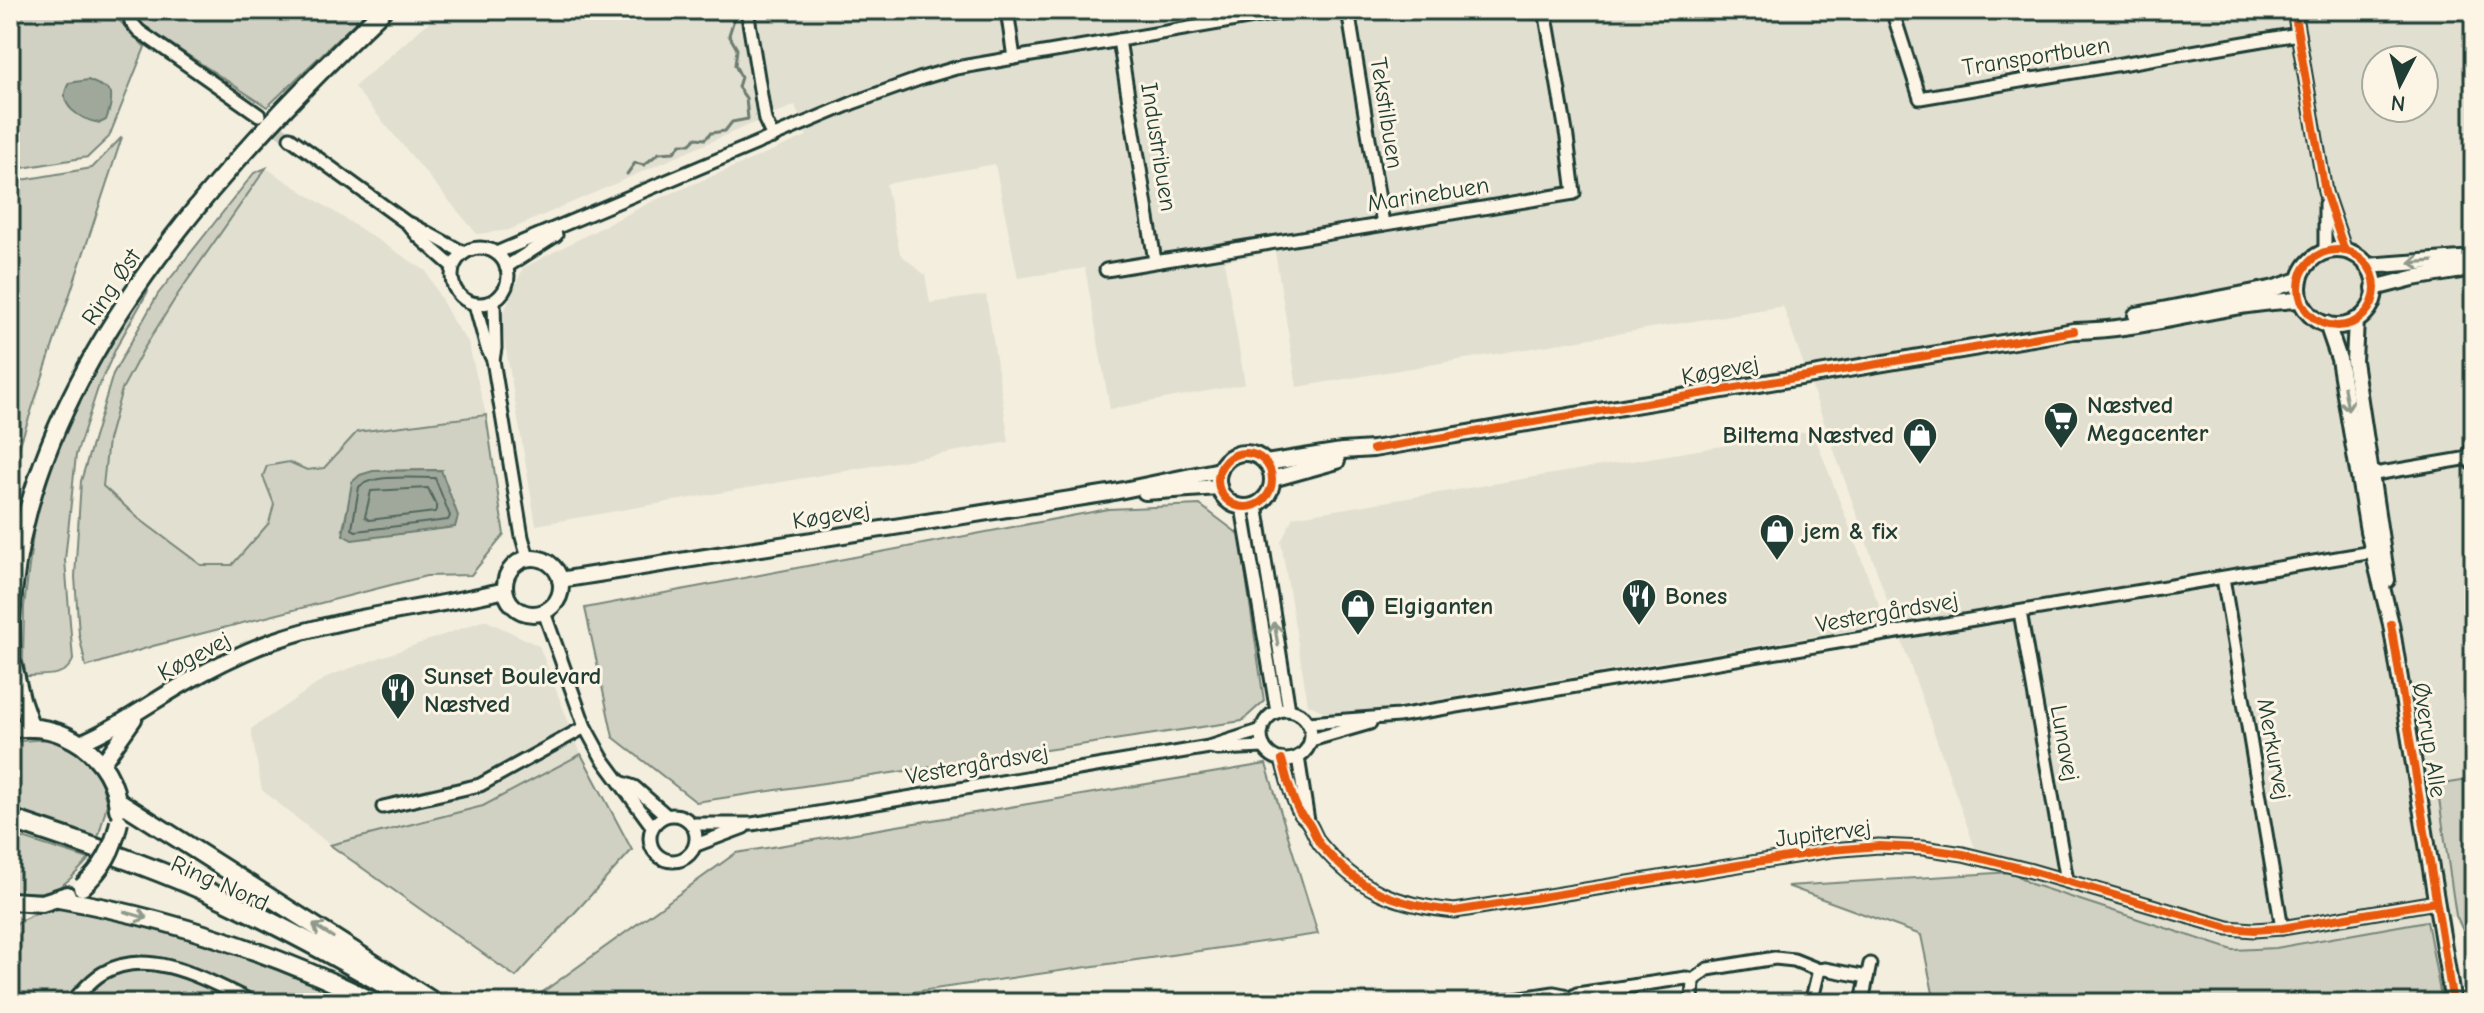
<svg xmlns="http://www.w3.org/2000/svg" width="2484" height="1013" viewBox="0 0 2484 1013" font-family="'Comic Neue',sans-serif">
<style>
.built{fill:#e1dfd0;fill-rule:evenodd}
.green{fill:#d0d1c2;stroke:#78877b;stroke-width:2;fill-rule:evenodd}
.water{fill:#a0a89b;stroke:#6c7d72;stroke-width:2}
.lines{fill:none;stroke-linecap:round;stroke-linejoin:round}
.shore{stroke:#53685d;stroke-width:2}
.stream{stroke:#6c7d72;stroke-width:3}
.minor-tunnel{stroke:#c9cbbc;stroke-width:11;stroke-dasharray:11 5.5;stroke-linecap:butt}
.minor-casing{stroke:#1f3d34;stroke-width:17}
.tertiary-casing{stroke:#1f3d34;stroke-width:20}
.secondary-casing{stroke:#1f3d34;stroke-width:22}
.trunk-casing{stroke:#1f3d34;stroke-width:24}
.minor{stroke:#fcf5e5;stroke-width:11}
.tertiary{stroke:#fcf5e5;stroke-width:14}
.secondary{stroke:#fcf5e5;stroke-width:16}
.trunk{stroke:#fcf5e5;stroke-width:18}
.secondary-bridge-casing{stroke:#1f3d34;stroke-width:22;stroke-linecap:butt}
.secondary-bridge{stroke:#fcf5e5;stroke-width:16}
.cycleway-casing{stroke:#fcf5e5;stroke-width:13}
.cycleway{stroke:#e8590c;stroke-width:8}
.oneway{stroke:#8e998c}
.labels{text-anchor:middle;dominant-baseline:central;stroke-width:6;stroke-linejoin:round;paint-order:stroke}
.street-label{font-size:24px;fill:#1f3d34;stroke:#fcf5e5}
.poi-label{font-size:24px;font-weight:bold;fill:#1f3d34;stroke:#fcf5e5;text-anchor:start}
</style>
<rect width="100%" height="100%" fill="#f3eede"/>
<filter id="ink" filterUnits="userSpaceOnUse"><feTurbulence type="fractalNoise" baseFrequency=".0125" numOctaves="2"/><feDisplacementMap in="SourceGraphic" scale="16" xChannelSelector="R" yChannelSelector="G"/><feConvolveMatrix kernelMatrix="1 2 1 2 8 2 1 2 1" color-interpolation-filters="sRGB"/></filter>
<g filter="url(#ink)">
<g class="built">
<path d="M443,10H2474V779L2437,786L2456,916L2276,948L2233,950L2031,884L1975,848L1783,306L1297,387L1275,251L1224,261L1245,384L1110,409L1085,268L1018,278L995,164L886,184L900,254L925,275L930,303L986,295L1009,442L536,525L501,319L523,268L651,202L807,136L795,105L509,230L477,234L354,87ZM2376,60H2424V108H2376Z"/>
<polygon points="266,168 426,271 455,325 468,342 486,415 357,432 324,468 307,470 289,462 263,476 274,504 269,523 232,565 201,565 138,518 103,486 108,440 122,389 143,350 178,294"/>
<polygon points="1813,431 1886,624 1334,717 1308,704 1281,542 1293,517"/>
<polygon points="485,620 539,646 581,754 483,806 330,845 262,790 251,729 329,676"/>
</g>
<g class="green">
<polygon points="10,10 112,10 111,12 145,47 109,137 88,157 10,170"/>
<polygon points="135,10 368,10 267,107 136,21"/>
<polygon points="122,137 10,475 10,182 92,168"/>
<path d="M266,168L178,294L143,350L122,389L108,440L103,486L138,518L201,565H232L269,523L274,504L263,476L267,466L289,462L307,470L324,468L357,432L486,415L504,535L471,575L426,576L153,646L86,667L79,634L75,577L81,481L113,374L158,294L254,173ZM441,470L343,529L348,507L373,471Z"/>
<path d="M147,287L148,291L116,348L98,388L76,455L65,560L73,660C66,678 42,675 26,676L23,660L24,607L35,518L44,484L77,400L117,330Z"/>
<polygon points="1200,505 1240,535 1264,701 1242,721 696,802 613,737 585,608 1108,509"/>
<polygon points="48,739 76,752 99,775 107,804 98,838 10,811 10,744 20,741"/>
<polygon points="581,754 632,850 516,977 330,845 483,806"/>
<polygon points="1266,764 1318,934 836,1003 554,1003 540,994 736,853"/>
<polygon points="2474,779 2474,953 2456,916 2437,785"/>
<path d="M10,834L89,859C60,891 54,896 10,891Z"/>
<polygon points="2012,872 2031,884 2233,950 2276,948 2427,921 2442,1003 1935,1003 1921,935 1787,886"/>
<path d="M77,906L196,936L366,1003H270L185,966L123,960L66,1003H10V934C18,911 56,911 77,906Z"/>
<path d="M144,969L180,974L233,1001L77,1003C96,981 116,971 144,969Z"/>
</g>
<g class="water">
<path d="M88,80L106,88L111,93C112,103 110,110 106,120L100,123C81,120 55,105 69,83Z"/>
<polygon points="441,470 458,516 455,527 352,540 343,535 352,482 360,475 373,471"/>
</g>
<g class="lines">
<g class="shore">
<path d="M435,478L450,516L448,520L356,531L352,529L359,487C372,474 416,478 435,478Z"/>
<polygon points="428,488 437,507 435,512 369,520 365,517 371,491"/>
</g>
<polyline class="stream" points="627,174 635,163 644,165 659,153 674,152 681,144 690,144 696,138 705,139 711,133 725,131 732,122 748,119 746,98 738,87 741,77 735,65 737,49 729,35 736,13"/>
<polyline class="minor-tunnel" points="266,120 290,138"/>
<g class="minor-casing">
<g id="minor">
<polyline points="129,10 131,22 139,31 259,115"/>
<polyline points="747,10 765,120 773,137"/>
<polyline points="1007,10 1014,58"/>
<polyline points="1348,10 1383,224"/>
<polyline points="1892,10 1920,98 2298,34"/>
<polyline points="2294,10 2325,192 2345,251"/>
<polyline points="1119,40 1155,261"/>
<polyline points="290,138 407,223 419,237 453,267"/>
<polyline points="2325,204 2325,252"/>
<polyline points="411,224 464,253"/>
<circle cx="480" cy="276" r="28"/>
<polyline points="496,253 855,102 922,78 956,68 1014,58 1295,10"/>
<polyline points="506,267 556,235"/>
<polyline points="1106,270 1574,193 1567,138 1545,10"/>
<polyline points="494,301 495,348 493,360 522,537 528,558"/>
<polyline points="475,304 487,348 493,360"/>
<polyline points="2474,445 2469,454 2470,461 2474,466"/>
<polyline points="2363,476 2469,458"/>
<polyline points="1256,504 1289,710"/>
<polyline points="1242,507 1277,712"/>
<polyline points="2223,578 2282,928"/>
<polyline points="544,612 585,727 602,758 652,826"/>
<polyline points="2020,612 2067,881"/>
<circle cx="1286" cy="735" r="25"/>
<polyline points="1308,723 1398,716 2379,551"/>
<polyline points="1311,740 1370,723"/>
<polyline points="1209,747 1218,749 1264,747"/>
<polyline points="1298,757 1308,821"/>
<path d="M1282,760C1287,777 1291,798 1300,813C1303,818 1305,817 1308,822C1313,829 1315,837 1320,844C1358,890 1396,905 1455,911L1831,850L1879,846L1923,848L1963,854L2028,870L2228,928L2254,930L2282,928L2436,902"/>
<polyline points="620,782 634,787 666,815"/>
<polyline points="383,807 480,785 585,727"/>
<circle cx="673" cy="838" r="23"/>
<polyline points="692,824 752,824 1209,747 1262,730"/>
<polyline points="696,845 744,827"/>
<polyline points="1819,970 1825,969 1867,977"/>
<polyline points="1864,992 1870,964"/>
<polyline points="1570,999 1577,994 1686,978 1693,980 1708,969 1775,958 1794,960 1819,970 1811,1003"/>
<path d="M71,1003C81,993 90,980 103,973C151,945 211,983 255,1003"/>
<polyline points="1488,1003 1554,993 1564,995 1572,1003"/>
<polyline points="1692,1003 1693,980"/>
</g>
</g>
<g class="tertiary-casing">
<g id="tertiary">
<circle cx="2337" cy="288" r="38"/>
<polyline points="2367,266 2474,258"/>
<polyline points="2374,288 2413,278 2474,268"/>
<polyline points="2136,315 2275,288 2299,280"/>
<polyline points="2356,320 2354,361 2387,580"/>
<polyline points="2327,324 2339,359 2368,531 2391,624 2453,1003"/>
<circle cx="1245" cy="480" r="27"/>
<path d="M1266,463L1342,451L1373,449L2074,331C2150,330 2225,302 2301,300"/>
<polyline points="1272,479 1337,461"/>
<polyline points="1145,492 1219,487"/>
<circle cx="533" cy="586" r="28"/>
<polyline points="560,580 1109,493 1220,470"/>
<path d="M80,743C118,727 150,703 185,683C213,667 243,652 273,641C348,615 428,609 505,590"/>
<polyline points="102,764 134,719"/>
</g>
</g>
<g class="secondary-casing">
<g id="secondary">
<polyline points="13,665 21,699 31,728"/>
<path d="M10,674C12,656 11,638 11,620C13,582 19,543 29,507C81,316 243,144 383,10"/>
<path d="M10,730C61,718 115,756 118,809"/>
<polyline points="117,800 436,1003"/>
<path d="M59,899C169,918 277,954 377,1003"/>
<polyline points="10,901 42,903 67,895"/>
</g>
</g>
<g class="trunk-casing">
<path id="trunk" d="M10,819C76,841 142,863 206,891C278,924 349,963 417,1003"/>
</g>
<use href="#minor" class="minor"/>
<use href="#tertiary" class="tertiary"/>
<use href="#secondary" class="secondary"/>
<use href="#trunk" class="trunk"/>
<g class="secondary-bridge-casing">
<path id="secondary-bridge" d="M82,887C103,868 113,850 119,822"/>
</g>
<use href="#secondary-bridge" class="secondary-bridge"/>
<g class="cycleway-casing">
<g id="cycleway">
<polyline points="2294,10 2325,192 2345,251"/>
<circle cx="2337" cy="288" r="38"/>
<polyline points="1373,449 2074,331"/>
<circle cx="1245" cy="480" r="27"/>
<polyline points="2391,624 2453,1003"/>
<path d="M1282,760C1287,777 1291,798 1300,813C1303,818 1305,817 1308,822C1313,829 1315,837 1320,844C1358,890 1396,905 1455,911L1831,850L1879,846L1923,848L1963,854L2028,870L2228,928L2254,930L2282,928L2436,902"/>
</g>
</g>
<use href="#cycleway" class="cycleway"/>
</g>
<defs><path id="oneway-shaft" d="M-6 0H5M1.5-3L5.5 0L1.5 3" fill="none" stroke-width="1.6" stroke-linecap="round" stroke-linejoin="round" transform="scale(2)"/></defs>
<g class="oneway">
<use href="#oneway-shaft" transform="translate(2421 262) rotate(176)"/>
<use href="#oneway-shaft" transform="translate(2346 399) rotate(80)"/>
<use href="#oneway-shaft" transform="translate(1276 634) rotate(-100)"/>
<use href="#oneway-shaft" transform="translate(136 915) rotate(16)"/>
<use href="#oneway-shaft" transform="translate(323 931) rotate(-148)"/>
</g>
</g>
<defs>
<g id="supermarket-pin" transform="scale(1.8)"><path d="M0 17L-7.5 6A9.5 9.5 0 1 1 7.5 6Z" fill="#1f3d34" stroke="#fcf5e5"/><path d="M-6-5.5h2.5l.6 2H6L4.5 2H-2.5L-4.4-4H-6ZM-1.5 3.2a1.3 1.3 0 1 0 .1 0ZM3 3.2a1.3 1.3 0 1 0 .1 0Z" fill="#fff"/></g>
<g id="shop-pin" transform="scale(1.8)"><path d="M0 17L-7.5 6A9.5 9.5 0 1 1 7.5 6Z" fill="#1f3d34" stroke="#fcf5e5"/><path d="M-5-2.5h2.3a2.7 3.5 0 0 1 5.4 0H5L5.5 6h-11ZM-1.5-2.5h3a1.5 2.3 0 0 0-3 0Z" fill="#fff"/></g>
<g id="restaurant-pin" transform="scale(1.8)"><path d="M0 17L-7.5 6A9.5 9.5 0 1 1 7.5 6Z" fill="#1f3d34" stroke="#fcf5e5"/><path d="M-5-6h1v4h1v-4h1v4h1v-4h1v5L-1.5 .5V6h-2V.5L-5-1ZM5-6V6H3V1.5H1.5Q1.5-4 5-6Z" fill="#fff"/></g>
</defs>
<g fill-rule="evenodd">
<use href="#supermarket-pin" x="2061" y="419"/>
<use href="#shop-pin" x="1920" y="435"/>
<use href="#shop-pin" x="1777" y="531"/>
<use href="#restaurant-pin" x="1639" y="596"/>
<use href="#shop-pin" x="1358" y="606"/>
<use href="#restaurant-pin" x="398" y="690"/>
</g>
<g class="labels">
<g class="street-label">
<text transform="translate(2036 56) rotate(-9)">Transportbuen</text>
<text transform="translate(1387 113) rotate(81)">Tekstilbuen</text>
<text transform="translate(1159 147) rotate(81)">Industribuen</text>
<text transform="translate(1428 194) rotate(-9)">Marinebuen</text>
<text transform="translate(111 287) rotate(-56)">Ring Øst</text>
<text transform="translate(1720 370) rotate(-10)">Køgevej</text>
<text transform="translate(831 515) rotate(-9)">Køgevej</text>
<text transform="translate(1887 612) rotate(-10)">Vestergårdsvej</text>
<text transform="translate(194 656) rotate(-28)">Køgevej</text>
<text transform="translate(2430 740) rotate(81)">Øverup Alle</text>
<text transform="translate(2065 743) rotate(80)">Lunavej</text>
<text transform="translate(2274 749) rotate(80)">Merkurvej</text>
<text transform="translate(977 764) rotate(-10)">Vestergårdsvej</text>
<text transform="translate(1823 833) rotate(-7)">Jupitervej</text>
<text transform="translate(220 883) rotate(24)">Ring Nord</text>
</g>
<g class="poi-label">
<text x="2087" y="405">Næstved<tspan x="2087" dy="28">Megacenter</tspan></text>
<text x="1894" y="435" text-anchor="end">Biltema Næstved</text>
<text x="1803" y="531">jem &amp; fix</text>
<text x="1665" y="596">Bones</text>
<text x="1384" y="606">Elgiganten</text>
<text x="424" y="676">Sunset Boulevard<tspan x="424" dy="28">Næstved</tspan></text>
</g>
</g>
<rect width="2484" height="1013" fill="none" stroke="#fcf5e5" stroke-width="40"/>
<rect x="20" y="20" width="2444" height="973" fill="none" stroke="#1f3d34" stroke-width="3" filter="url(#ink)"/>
<g transform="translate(2400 84) rotate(186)"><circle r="38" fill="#fcf5e5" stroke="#a4ab9e" stroke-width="2"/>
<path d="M0-6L14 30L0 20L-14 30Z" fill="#1f3d34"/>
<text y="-12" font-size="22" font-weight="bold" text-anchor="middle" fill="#1f3d34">N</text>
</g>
</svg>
